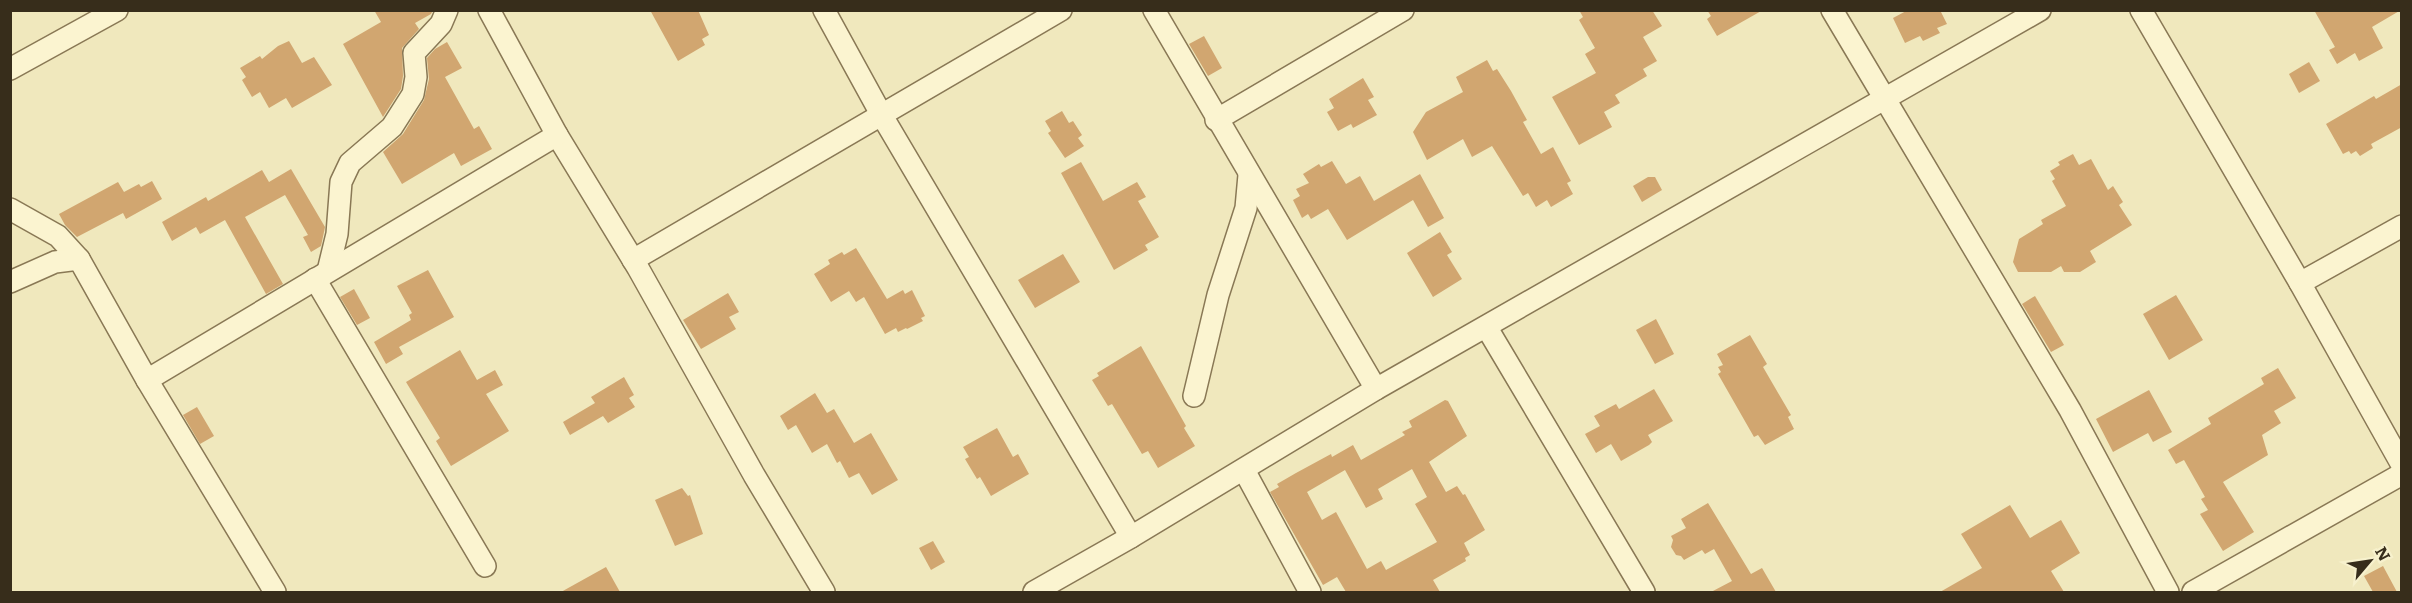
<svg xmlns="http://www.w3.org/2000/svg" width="2412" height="603" viewBox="0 0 2412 603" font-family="Literata,serif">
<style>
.building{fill:#d1a670;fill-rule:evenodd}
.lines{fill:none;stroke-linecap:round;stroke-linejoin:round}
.street-casing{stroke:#897855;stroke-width:24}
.street{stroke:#fbf4d0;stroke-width:21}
</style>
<rect width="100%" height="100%" fill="#f0e8bd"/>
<g class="building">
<polygon points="374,10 433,10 431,14 415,23 419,29 402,48 403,76 401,89 383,117 343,44 381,22"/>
<polygon points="650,10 698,10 709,35 702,39 705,45 678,61"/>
<polygon points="1579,10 1652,10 1662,26 1643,37 1657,61 1643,69 1647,76 1615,95 1620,103 1604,112 1612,127 1579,145 1552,97 1596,73 1585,54 1595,48 1579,20 1583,17"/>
<polygon points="1707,10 1763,10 1717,36 1707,19 1711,16"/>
<polygon points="1908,10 1940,10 1947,24 1937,28 1940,33 1923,41 1920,36 1905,43 1893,18"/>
<polygon points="2314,10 2401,10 2372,27 2383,48 2359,61 2355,53 2337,64 2329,50 2335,47"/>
<polygon points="1204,36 1222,68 1208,76 1189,44"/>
<polygon points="289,41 302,63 314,57 332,85 292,108 286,98 269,108 260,92 252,97 242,80 246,77 240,68 260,56 262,59 278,46"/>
<polygon points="447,42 462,68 445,77 474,129 479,126 492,149 461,166 454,153 402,184 383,152 403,134 424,100 429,79 427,58 435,49"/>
<polygon points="1487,60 1493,71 1497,69 1511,91 1527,120 1523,122 1541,154 1553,147 1571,181 1567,183 1573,194 1551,207 1547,200 1536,207 1528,193 1523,196 1492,146 1472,157 1463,139 1427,160 1413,132 1426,112 1463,92 1456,77"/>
<polygon points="2309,62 2320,81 2299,93 2289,74"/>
<polygon points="1363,78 1374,97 1368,100 1377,115 1353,128 1351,124 1338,131 1327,112 1334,108 1329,99"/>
<polygon points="2402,84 2402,127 2371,144 2373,148 2360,156 2356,151 2351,154 2349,151 2343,154 2326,124 2374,96 2376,99"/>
<polygon points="1062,111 1069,123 1073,121 1082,135 1078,138 1084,146 1065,158 1048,133 1051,131 1045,121"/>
<polygon points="2073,154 2079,165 2091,159 2108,190 2113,186 2123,202 2119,205 2132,225 2090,251 2096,262 2080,272 2064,272 2061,266 2051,272 2018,272 2013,262 2019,239 2043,224 2041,220 2066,206 2052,181 2055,179 2050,171 2060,165 2058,162"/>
<polygon points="1332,161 1346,184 1360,176 1374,201 1420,174 1444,218 1428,227 1413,200 1347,240 1328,209 1311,219 1308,214 1302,218 1293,200 1300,196 1296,189 1309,183 1303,174 1319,164 1321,167"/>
<polygon points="1081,162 1103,201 1137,182 1146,197 1138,201 1159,237 1145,245 1148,250 1114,270 1061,173"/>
<polygon points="291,169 325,227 324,232 321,246 311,252 303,237 308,235 285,195 245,217 283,284 266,294 225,220 200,234 196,227 172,241 162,222 206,197 208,201 262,170 269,182"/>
<polygon points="1648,177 1655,177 1662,190 1642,202 1633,186"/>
<polygon points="152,181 162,199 126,219 123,213 77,237 65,225 59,214 118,182 124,192 139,184 141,187"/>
<polygon points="1440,232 1452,252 1447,255 1462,279 1433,297 1407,253"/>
<polygon points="856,248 887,299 903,290 905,294 912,290 925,316 921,318 923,321 907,329 906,328 898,332 896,328 885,334 864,297 856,302 849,291 831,302 814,274 830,264 828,260 842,252 844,255"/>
<polygon points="1063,254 1080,282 1035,308 1018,280"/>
<polygon points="428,270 454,317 399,347 403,354 386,364 374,342 411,320 409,315 412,313 397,286"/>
<polygon points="354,289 370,318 357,325 340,297"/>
<polygon points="728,293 739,312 729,317 736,329 701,349 683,320"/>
<polygon points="2176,295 2203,340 2169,360 2143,314"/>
<polygon points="2035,296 2064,345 2051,352 2022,304"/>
<polygon points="1656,319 1674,354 1655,364 1636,330"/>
<polygon points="1750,335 1767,364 1763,367 1791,415 1788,417 1794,429 1765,445 1758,435 1754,437 1718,374 1721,372 1718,367 1723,365 1717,354"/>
<polygon points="1141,346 1186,426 1184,428 1195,446 1158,468 1148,451 1142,454 1112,404 1108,406 1092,380 1099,376 1097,373"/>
<polygon points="460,350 477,380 495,370 503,385 486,394 509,431 451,466 436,441 440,438 406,382"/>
<polygon points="2278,368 2296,398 2274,411 2281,423 2262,435 2268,455 2223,482 2254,532 2223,551 2200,514 2208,510 2201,499 2205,497 2184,460 2176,464 2168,450 2211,424 2208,418 2264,384 2261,378"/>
<polygon points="624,377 634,395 629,398 635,407 608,423 603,416 570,435 563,422 595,403 591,397"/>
<polygon points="1654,389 1673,421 1648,435 1652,442 1649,445 1621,461 1611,444 1596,453 1585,434 1600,426 1594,416 1616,404 1619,409"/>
<polygon points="2149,390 2172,432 2153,442 2148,433 2113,452 2096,419"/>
<polygon points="815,393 827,413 834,409 854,443 871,433 898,480 872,495 859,473 849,478 840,461 837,463 827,444 812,453 796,425 788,430 780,416"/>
<path d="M1445,400L1448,401L1467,436L1429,462L1446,492L1457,486L1463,495L1465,494L1485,530L1464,543L1470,555L1465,558L1466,561L1433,580L1440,592H1346L1337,577L1323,585L1270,492L1279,487L1277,484L1296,473L1331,454L1332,457L1353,445L1361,460L1405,435L1402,432L1412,427L1409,421ZM1412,469L1427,497L1415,504L1437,542L1386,570L1381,561L1367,569L1336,512L1322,520L1307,492L1345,470L1366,508L1383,499L1378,489Z"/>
<polygon points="197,407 214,436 200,444 183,415"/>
<polygon points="997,428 1013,457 1018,454 1029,474 991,496 980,477 977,479 965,459 969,457 963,447"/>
<polygon points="682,488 688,496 690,495 703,534 675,546 655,500"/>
<polygon points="1708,503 1751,574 1762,568 1776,592 1711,592 1732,581 1714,549 1705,554 1702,550 1684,560 1681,556 1676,555 1671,547 1673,540 1671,536 1686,528 1681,519"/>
<polygon points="2010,505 2030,538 2061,520 2080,553 2051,571 2064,592 1940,592 1982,568 1961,534"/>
<polygon points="933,541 945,562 931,570 919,548"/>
<polygon points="2383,566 2397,592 2373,592 2364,576"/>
<polygon points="606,567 620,592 561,592"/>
</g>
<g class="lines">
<g class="street-casing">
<g id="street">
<polyline points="489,10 557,135 638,268 754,475 824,592"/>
<polyline points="824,10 881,114 1131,537"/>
<polyline points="1154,10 1376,389"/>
<polyline points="1832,10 2070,410 2168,592"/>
<polyline points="2141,10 2300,283 2402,465"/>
<polyline points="10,69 117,10"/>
<polyline points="1216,120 1403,10"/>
<polyline points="10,209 58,236 79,259 147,380 275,592"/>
<polyline points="633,260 1061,10"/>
<polyline points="328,271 337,234 341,182 350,163 392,127 413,94 416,77 414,53 441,24 447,10"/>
<polyline points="315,279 485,566"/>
<polyline points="10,282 55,262 79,259"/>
<polyline points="2300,283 2402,226"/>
<polyline points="1487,328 1644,592"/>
<polyline points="147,380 557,135"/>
<polyline points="1194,396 1218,295 1246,208 1249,175"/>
<polyline points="1244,470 1310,592"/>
<polyline points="1034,592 1131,537 1376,389 2040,10"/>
<polyline points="2193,592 2402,474"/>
</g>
</g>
<use href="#street" class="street"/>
</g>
<rect width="2412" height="603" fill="none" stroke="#372d1b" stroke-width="24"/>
<g transform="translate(2370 561) rotate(61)" stroke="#f7f1cd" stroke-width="4.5" paint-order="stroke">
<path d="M0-4.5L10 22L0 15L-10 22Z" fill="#372d1b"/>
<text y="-9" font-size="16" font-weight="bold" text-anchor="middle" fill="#372d1b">N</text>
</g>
</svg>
